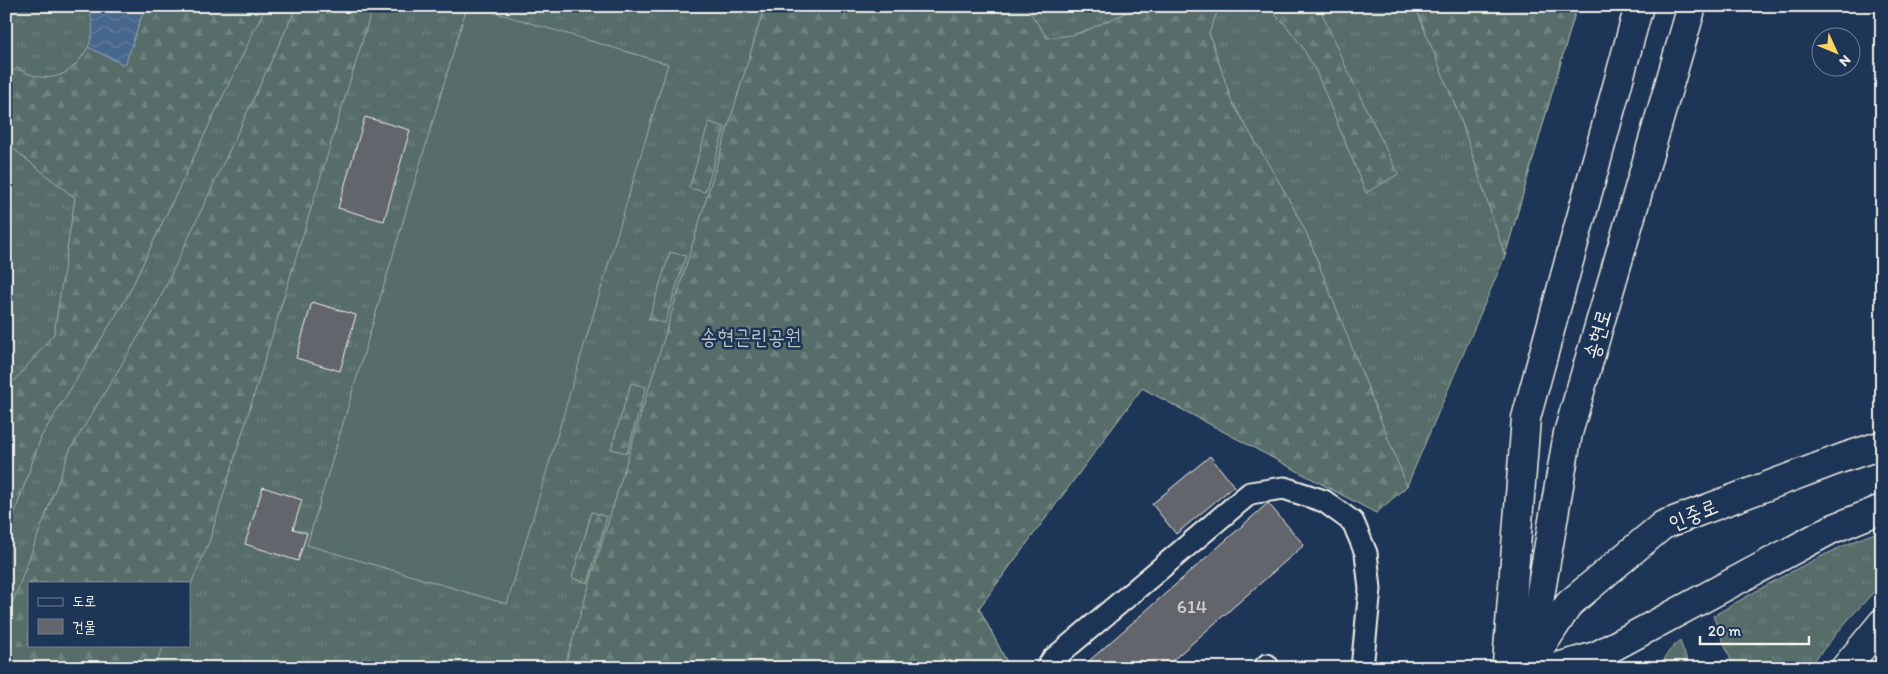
<svg xmlns="http://www.w3.org/2000/svg" width="1888" height="674" viewBox="0 0 1888 674" font-family="Itim,'Poor Story',sans-serif">
<style>
.grass{fill:url(#grass-tufts);stroke:#a5afa8;fill-rule:evenodd}
.forest{fill:url(#forest-firs);stroke:#a5afa8}
.pitch{fill:#566d69;stroke:#a5afa8}
.water{fill:url(#water-waves);stroke:#8c9eb1}
.building{fill:#63656d;stroke:#f4f1e8}
.lines{fill:none;stroke-linecap:round;stroke-linejoin:round}
.service-casing{stroke:#f4f1e8;stroke-width:25}
.tertiary-casing{stroke:#f4f1e8;stroke-width:31}
.primary-casing{stroke:#f4f1e8;stroke-width:31}
.service{stroke:#1d3557;stroke-width:21}
.tertiary{stroke:#1d3557;stroke-width:28}
.primary{stroke:#1d3557;stroke-width:28}
.labels{text-anchor:middle;dominant-baseline:central;stroke-width:5;stroke-linejoin:round;paint-order:stroke}
.number-label{font-size:19px;fill:#d0cec9}
.street-label{font-size:21px;fill:#f4f1e8;stroke:#1d3557}
.park-label{font-size:21px;fill:#bdc3bc;stroke:#1d3557}
</style>
<defs>
<pattern id="grass-tufts" width="24" height="20" patternUnits="userSpaceOnUse" patternTransform="scale(1.25)"><rect width="24" height="20" fill="#566d69"/><path d="M3 7l-1-3M5 7V3M7 7l1-3M15 17l-1-3M17 17v-4M19 17l1-3" fill="none" stroke="#6f827e"/></pattern>
<pattern id="forest-firs" width="22" height="20" patternUnits="userSpaceOnUse" patternTransform="scale(1.25)"><rect width="22" height="20" fill="#566d69"/><path d="M5 1l3.5 6h-7zM16 11l3.5 6h-7z" fill="#6f827e"/></pattern>
<pattern id="water-waves" width="16" height="10" patternUnits="userSpaceOnUse" patternTransform="scale(1.25)"><rect width="16" height="10" fill="#47668c"/><path d="M0 5q4-4 8 0t8 0" fill="none" stroke="#627c9c"/></pattern>
</defs>
<rect width="100%" height="100%" fill="#1d3557"/>
<filter id="ink" filterUnits="userSpaceOnUse"><feTurbulence type="fractalNoise" baseFrequency=".02" numOctaves="2"/><feDisplacementMap in="SourceGraphic" scale="10" xChannelSelector="R" yChannelSelector="G"/><feConvolveMatrix kernelMatrix="1 2 1 2 8 2 1 2 1" color-interpolation-filters="sRGB"/></filter>
<g filter="url(#ink)">
<g class="grass">
<path d="M6,6H1577L1505,256L1407,486L1376,513L1142,388L979,608L1010,668H6ZM29,583H189V645H29Z"/>
<path d="M1882,530V583L1847,621L1808,668H1734L1713,616C1768,584 1823,552 1882,530Z"/>
<path d="M1680,641L1690,668H1663C1663,656 1671,648 1680,641Z"/>
</g>
<g class="forest">
<path d="M145,6H266L127,297L41,437L6,538V391L54,334L75,198L6,143V77L17,68C48,86 71,78 88,47L125,65Z"/>
<polygon points="297,6 373,6 209,542 189,589 189,583 29,583 29,645 164,645 154,668 6,668 6,620 70,450 155,309"/>
<polygon points="761,6 1026,6 1047,38 1072,35 1087,30 1141,6 1221,6 1218,10 1209,33 1232,102 1286,194 1306,232 1407,486 1376,513 1142,388 979,608 1010,668 564,668 762,15"/>
<polygon points="1267,6 1319,6 1342,59 1398,174 1366,193 1316,71 1301,45 1285,24"/>
<polygon points="1415,6 1577,6 1505,256 1461,120"/>
<polygon points="709,122 725,127 705,192 689,188"/>
<polygon points="670,252 686,256 665,323 649,319"/>
<polygon points="631,383 646,387 627,453 611,449"/>
<polygon points="592,512 607,517 588,583 572,578"/>
</g>
<polygon class="pitch" points="467,6 473,6 668,64 507,604 307,545"/>
<path class="water" d="M86,6H145L125,65L88,47C94,34 95,19 86,6Z"/>
<g class="building">
<polygon points="365,117 410,130 384,221 338,208"/>
<polygon points="312,302 356,315 340,371 296,358"/>
<polygon points="1210,456 1234,486 1176,534 1152,504"/>
<polygon points="263,487 302,500 293,529 307,533 298,561 245,544"/>
<polygon points="1268,503 1304,545 1164,668 1081,668"/>
</g>
<g class="lines">
<g class="service-casing">
<g id="service">
<polyline points="1047,668 1052,660 1250,493 1284,488 1324,501 1353,522 1366,553 1370,589 1362,668"/>
<polyline points="1264,668 1267,665 1267,668"/>
</g>
</g>
<g class="tertiary-casing">
<g id="tertiary">
<polyline points="1512,668 1507,663 1526,418 1639,6"/>
<polyline points="1523,668 1536,620 1568,433 1692,6"/>
</g>
</g>
<g class="primary-casing">
<g id="primary">
<polyline points="1527,668 1569,604 1663,525 1845,457 1882,445"/>
<polyline points="1554,668 1596,656 1832,529 1882,509"/>
<polyline points="1845,668 1882,623"/>
</g>
</g>
<use href="#service" class="service"/>
<use href="#tertiary" class="tertiary"/>
<use href="#primary" class="primary"/>
</g>
</g>
<g class="labels">
<g class="number-label">
<text x="1192" y="606">614</text>
</g>
<g class="street-label">
<text transform="translate(1597 334) rotate(-74)">송현로</text>
<text transform="translate(1693 514) rotate(-22)">인중로</text>
</g>
<g class="park-label">
<text x="751" y="336">송현근린공원</text>
</g>
</g>
<rect width="1888" height="674" fill="none" stroke="#1d3557" stroke-width="25"/>
<rect x="12" y="12" width="1863" height="649" fill="none" stroke="#f4f1e8" stroke-width="2" filter="url(#ink)"/>
<rect x="28" y="582" width="162" height="65" fill="#1d3557" stroke="#738091"/>
<rect x="38" y="598" width="25" height="8" fill="#1d3557" stroke="#738091"/>
<text x="72" y="606" font-size="15" fill="#f4f1e8">도로</text>
<rect x="38" y="619" width="25" height="15" fill="#63656d" stroke="#738091"/>
<text x="72" y="632" font-size="15" fill="#f4f1e8">건물</text>
<g transform="translate(1836 52) rotate(134)"><circle r="24" fill="#1d3557" stroke="#738091"/>
<path d="M0-4L9 19L0 12L-9 19Z" fill="#ffd166"/>
<text y="-8" font-size="14" font-weight="bold" text-anchor="middle" fill="#f4f1e8">N</text>
</g>
<path d="M1700 636v8h109v-8" fill="none" stroke="#f4f1e8" stroke-width="2.5"/>
<text x="1708" y="636" font-size="15" fill="#f4f1e8" stroke="#1d3557" stroke-width="4" paint-order="stroke">20 m</text>
</svg>
